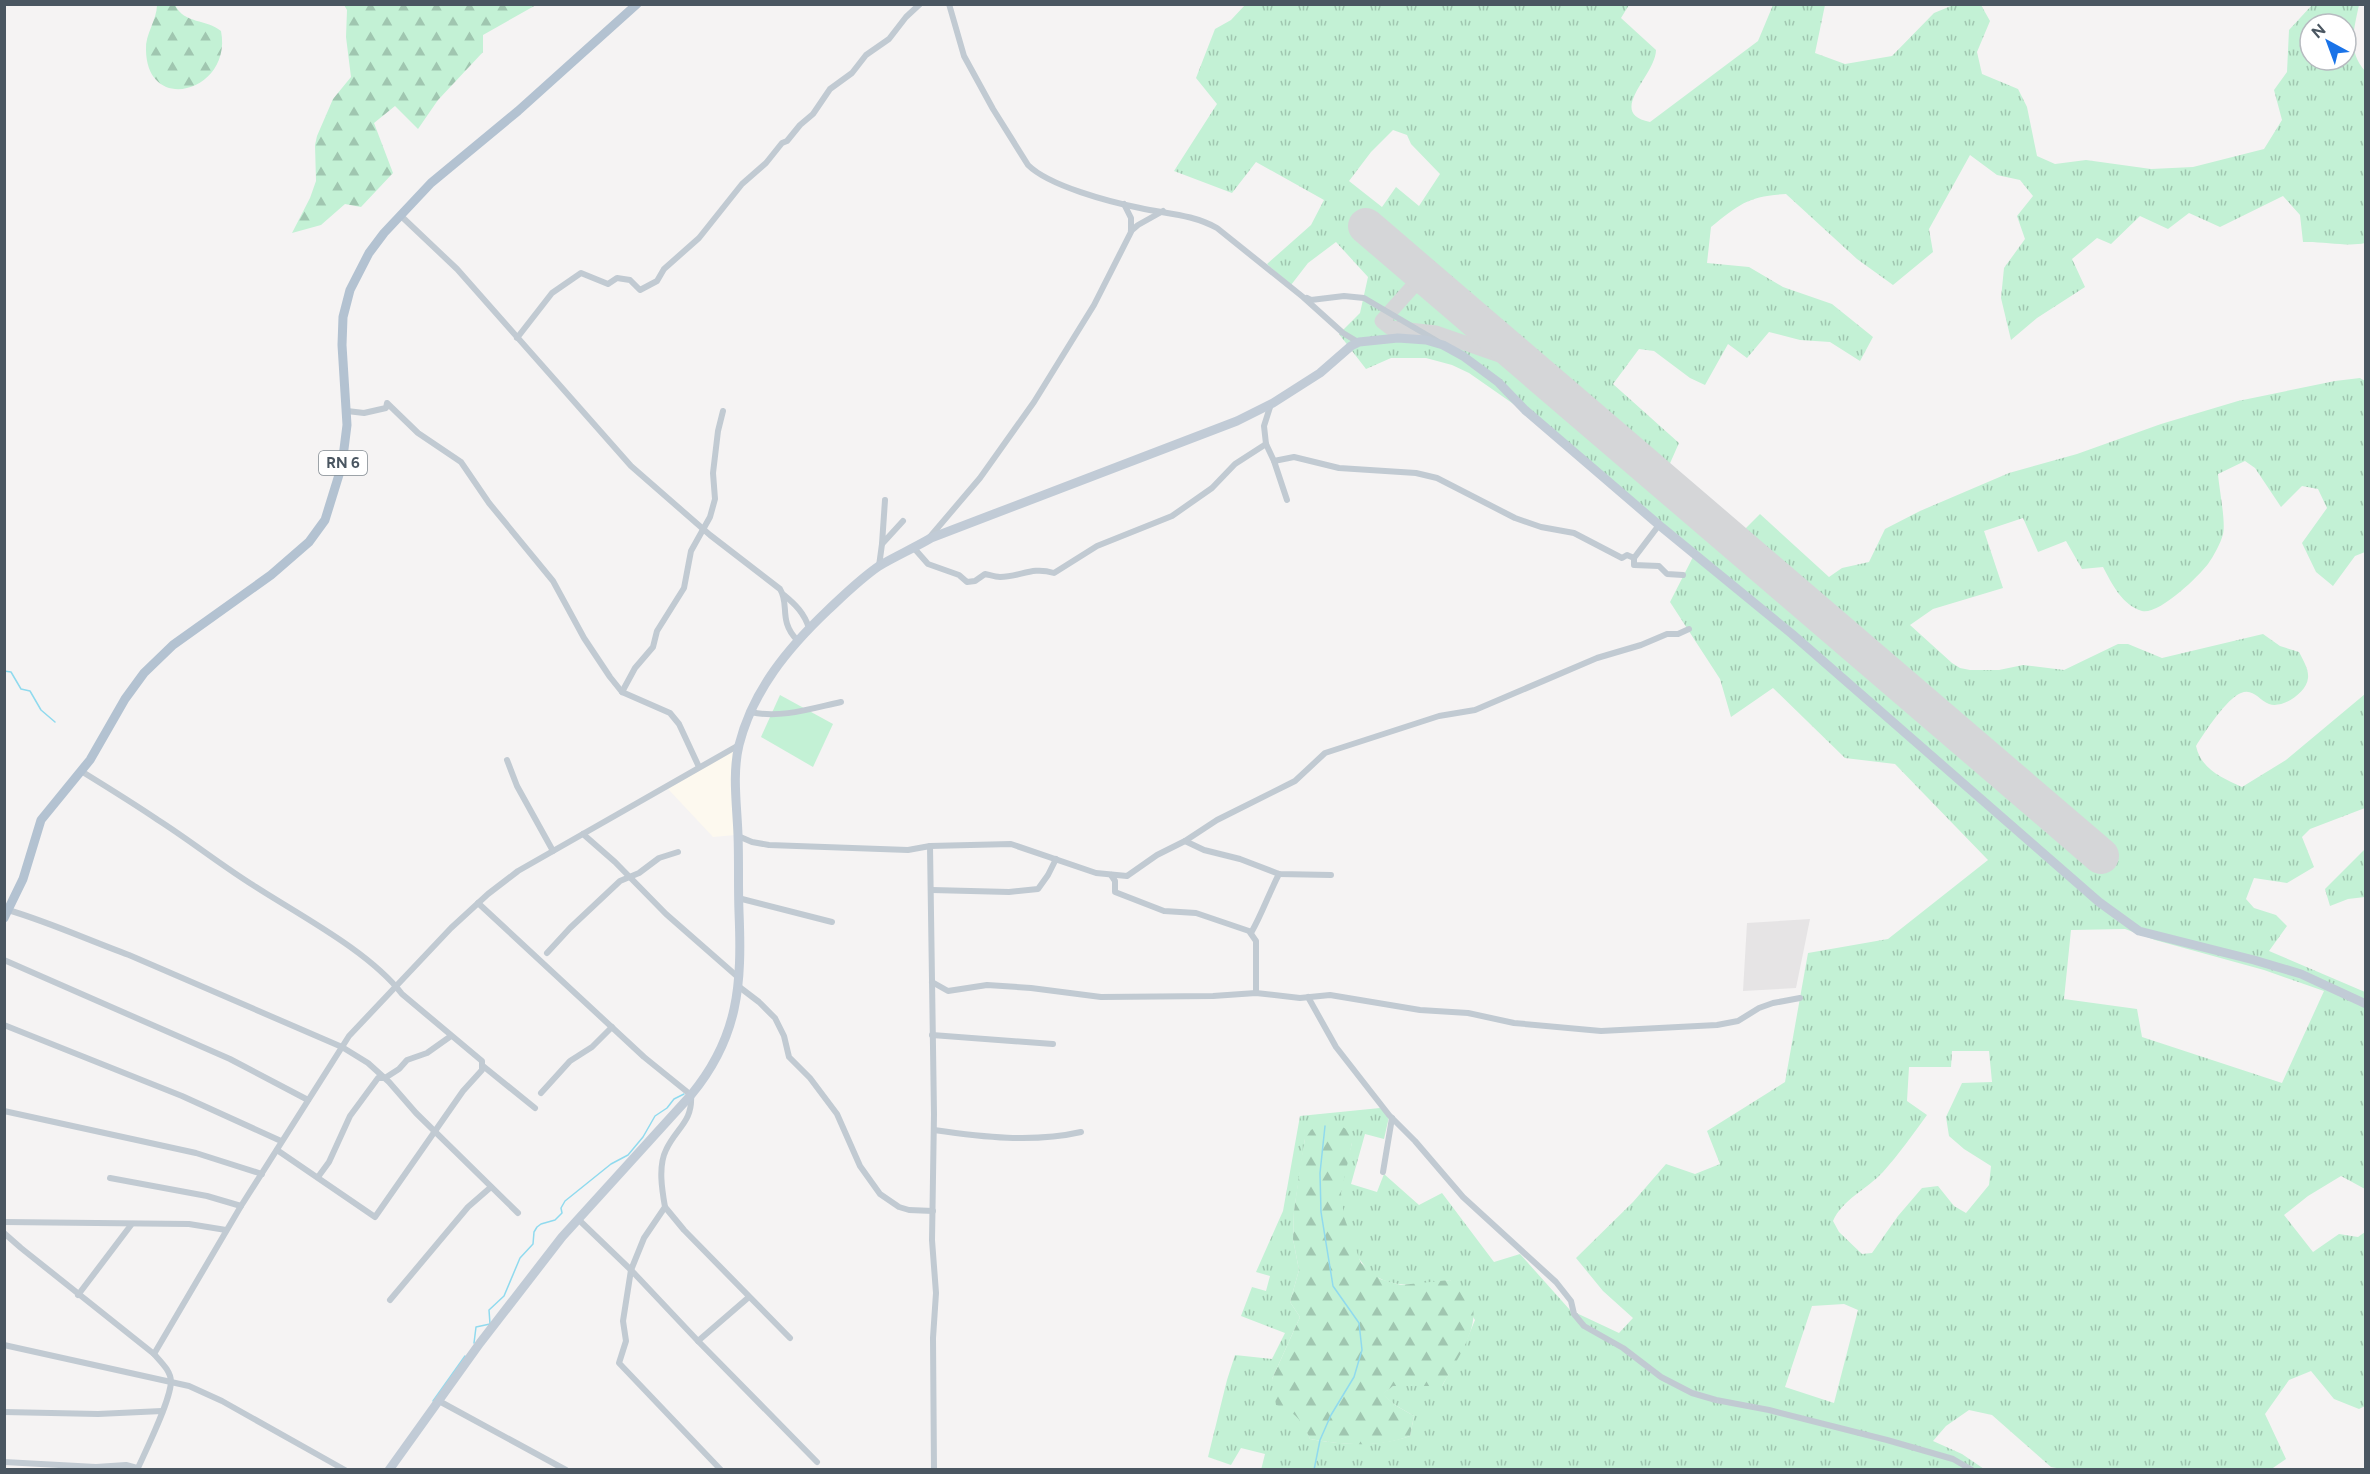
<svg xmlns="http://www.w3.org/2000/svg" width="2370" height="1474" viewBox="0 0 2370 1474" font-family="Figtree,sans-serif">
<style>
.commercial{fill:#fdf9ef}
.education{fill:#e6e4e5}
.grass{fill:url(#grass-tufts);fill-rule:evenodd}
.forest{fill:url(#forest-firs)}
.garden{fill:#c3f1d5}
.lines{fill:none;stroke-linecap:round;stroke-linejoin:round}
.stream{stroke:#90daee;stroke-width:1.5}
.taxiway{stroke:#d5d6d8;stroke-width:15}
.runway{stroke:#d5d6d8;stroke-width:36}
.minor{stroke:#c1cad2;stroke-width:6}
.secondary{stroke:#c1cbd6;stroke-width:9}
.primary{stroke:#b3c2d1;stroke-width:9}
.labels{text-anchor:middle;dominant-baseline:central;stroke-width:6;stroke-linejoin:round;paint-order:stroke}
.shield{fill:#fff;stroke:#808990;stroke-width:1.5}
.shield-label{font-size:15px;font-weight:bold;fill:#4a5661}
</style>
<defs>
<pattern id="grass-tufts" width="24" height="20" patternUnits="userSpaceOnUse" patternTransform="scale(1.5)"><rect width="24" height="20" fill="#c3f1d5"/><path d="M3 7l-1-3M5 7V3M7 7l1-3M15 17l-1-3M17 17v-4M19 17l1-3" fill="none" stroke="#a0c6b0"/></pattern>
<pattern id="forest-firs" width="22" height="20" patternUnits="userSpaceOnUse" patternTransform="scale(1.5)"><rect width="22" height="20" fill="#c3f1d5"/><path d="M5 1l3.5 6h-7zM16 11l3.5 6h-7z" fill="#a0c6b0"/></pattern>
</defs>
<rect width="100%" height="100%" fill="#f5f3f3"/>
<polygon class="commercial" points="734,750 735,835 713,837 668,789"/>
<polygon class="education" points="1810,919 1796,988 1743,991 1747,923"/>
<g class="grass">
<path d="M1960,4L1981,5L1990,21L1977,52L1982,74L2018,89L2027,107L2037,156L2055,164L2086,160L2151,169L2193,167L2264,149L2282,120L2274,90L2287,72L2289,30L2312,5H2359C2354,29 2347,51 2365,71V243C2348,247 2322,241 2303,242L2300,215L2283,196L2220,227L2189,213L2168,229L2140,216L2111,244L2097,238L2072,259L2085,287L2037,318L2011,340L2001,298L2004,268L2025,239L2017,216L2033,196L2020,180L1997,175L1970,155L1929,229L1933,252L1893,285L1857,259L1786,194C1749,196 1739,204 1711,227L1707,263L1749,267L1783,287L1832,304L1873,337L1860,361L1830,342L1800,340L1769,332L1747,358L1728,344L1705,385L1690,378L1654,351L1639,349L1613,384L1679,443L1667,470L1744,530L1760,514L1829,577L1842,568L1869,562L1885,529L1920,511L2009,473L2077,454L2161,424L2238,401L2335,381L2360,378L2365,381V552L2355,556L2333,586L2316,572L2302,543L2327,508L2318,489L2302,486L2281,507L2255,468L2245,461L2218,474C2219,488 2226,522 2223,534C2221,543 2213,557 2208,564C2198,577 2159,615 2142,611C2122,605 2112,584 2103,567L2082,569L2066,541L2038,552L2023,518L1984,531L2003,588L1933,609L1910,625L1952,663L1960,668L1970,670H1999L2023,665L2064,670L2118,644H2128L2162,658L2263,634L2280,646L2299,652C2303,660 2309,669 2308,678C2307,692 2283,709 2269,704C2259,700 2253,688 2241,693C2227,698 2204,733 2196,746C2201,769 2222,778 2242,787L2286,760L2365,694V808L2310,829L2302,837L2314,867L2287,883L2254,878L2246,899L2254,908L2276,915L2287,926L2269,951L2365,992V1189L2341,1176L2308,1196L2284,1215L2313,1252L2339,1234L2358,1237L2365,1232V1406L2359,1409L2334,1399L2311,1371L2289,1380L2265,1414L2286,1459L2270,1470L2062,1469L2051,1467L1992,1415L1969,1410L1946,1426L1933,1441L1962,1454L1984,1469L1261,1470L1265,1454L1241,1448L1231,1465L1208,1457L1227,1380L1235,1355L1272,1359L1285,1333L1241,1316L1252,1287L1266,1291L1270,1276L1256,1272L1283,1211L1300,1116L1380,1108L1389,1117L1384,1139L1365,1134L1351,1184L1377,1192L1384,1174L1419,1205L1442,1193L1494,1262L1520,1254L1570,1310L1619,1333L1633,1318L1603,1291L1576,1258L1633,1202L1666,1164L1695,1174L1720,1164L1707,1131L1785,1082L1808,953L1888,939L1988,860L1895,764L1845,758L1773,688L1731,717L1720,679L1670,602L1693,557L1522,410L1469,373L1452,365L1426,358H1391L1366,369L1339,334L1360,313L1368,277L1336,242L1308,263L1291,285L1267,264L1311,225L1324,200L1256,162L1232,193L1174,171L1217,104L1196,78L1215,29L1231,20L1245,5H1629L1621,18L1656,50C1656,75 1605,113 1650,122L1758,41L1773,5H1825L1815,53L1845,64L1892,56L1934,13L1951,6ZM2310,24H2346V60H2310ZM1393,130L1407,135L1411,144L1440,174L1419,206L1396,187L1382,207L1349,181L1371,152ZM2125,929L2155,940L2264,970L2324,991L2282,1083L2142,1037L2137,1009L2064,999L2071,930ZM1952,1051H1989L1992,1082L1962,1083L1946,1117L1949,1136L1964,1149L1991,1166L1989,1185L1966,1213L1954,1206L1938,1186L1922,1188L1898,1216L1872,1253L1862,1254L1839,1232L1833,1221C1842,1200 1867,1189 1883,1172C1899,1154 1913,1134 1927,1115L1907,1101L1909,1067H1951ZM1305,1139L1352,1143C1348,1159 1341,1177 1341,1194C1341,1221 1354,1267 1381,1279C1402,1289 1428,1283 1450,1280L1475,1320L1465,1344L1442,1386H1393L1382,1394L1395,1405L1414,1416L1410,1436C1379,1447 1342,1445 1310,1439L1303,1422L1291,1411L1272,1379L1300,1317L1290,1302L1299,1270L1293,1239L1294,1211ZM1844,1304L1858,1310L1834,1403L1785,1387L1812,1306Z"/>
<polygon points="2365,849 2365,897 2348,899 2330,906 2325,889"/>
</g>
<g class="forest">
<path d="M157,5H175C184,24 207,19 221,31C233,91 147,116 146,50C145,34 157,20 157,5Z"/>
<polygon points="344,5 536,5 483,35 483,52 438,100 418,129 395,106 374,123 393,173 361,207 345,204 321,225 292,233 310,198 316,181 315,145 317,136 333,99 351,77 346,37 347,10"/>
<path d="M1320,1124H1337L1348,1130L1352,1143L1341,1193L1344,1217L1361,1263L1380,1279L1401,1285L1450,1280C1456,1286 1466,1293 1470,1300C1484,1323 1453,1366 1442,1386H1393L1383,1394L1395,1405L1414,1416L1410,1436C1379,1448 1342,1445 1310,1439C1302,1420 1295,1412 1276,1405L1272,1379L1300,1317L1290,1302L1299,1270L1293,1239L1294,1211L1301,1161L1305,1139L1311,1130Z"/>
</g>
<polygon class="garden" points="780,695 833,724 813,767 761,737"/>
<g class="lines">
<g class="stream">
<polyline points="4,671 11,672 21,689 30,691 41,710 55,722"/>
<polyline points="474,1343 476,1327 490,1324 489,1310 504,1296 520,1258 533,1244 534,1232 537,1227 541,1224 555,1220 562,1213 561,1208 565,1201 611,1164 628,1155 643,1137 655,1116 667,1108 674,1099 684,1094"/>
<polyline points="433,1401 465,1356"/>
<polyline points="1314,1470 1320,1440 1331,1415 1354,1377 1362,1350 1359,1323 1333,1286 1321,1212 1320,1173 1325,1126"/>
</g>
<polyline class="taxiway" points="1423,275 1382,321 1391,328 1436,333 1528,365"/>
<polyline class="runway" points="1366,226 2101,856"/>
<g class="minor">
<path d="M949,4L964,56L993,109L1028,165C1049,186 1110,202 1140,208C1167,214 1192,214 1217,228L1303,297L1343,333L1358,342"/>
<path d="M400,215L457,269L631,466L710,535L780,589C790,605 778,620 797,640"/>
<polyline points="1131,231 1138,225 1163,211"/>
<polyline points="1307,298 1311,300 1344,296 1364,298 1437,341"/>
<polyline points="517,338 552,293 581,273 608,284 617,278 630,280 640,290 657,281 664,269 699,238 742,184 766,163 782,143 787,141 800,125 813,114 830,89 852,73 866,55 889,39 906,17 920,4"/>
<polyline points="1271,404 1264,426 1266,444 1274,461 1287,500"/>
<polyline points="347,411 364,413 386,408 387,403 418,433 461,462 489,503 553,581 584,638 610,677 622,692 670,713 679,724 699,767"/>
<polyline points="1274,461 1294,457 1339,468 1416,473 1437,478 1515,518 1541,527 1574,533 1622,558 1627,555 1634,558 1634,565 1659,566 1667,574 1683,575"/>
<polyline points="885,500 882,544 903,521"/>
<polyline points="929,538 980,478 1034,402 1094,305 1131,232 1131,218 1124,204"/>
<path d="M913,547L928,564L959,575L967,582L975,581L985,574C990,575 995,577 1000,577C1021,577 1031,566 1054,573L1097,546L1172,516L1212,488L1235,464L1266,444"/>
<polyline points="1634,558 1659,525"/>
<polyline points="879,566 882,544"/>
<path d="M784,595C796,605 804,613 809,628"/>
<polyline points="622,692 635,668 653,647 657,631 684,588 691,551 710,517 715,499 713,473 718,431 723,411"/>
<path d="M751,712C780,719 813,708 841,702"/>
<polyline points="507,760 517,786 553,851"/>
<path d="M81,771C107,787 133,803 158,820C191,841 222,866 256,887C301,916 370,952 402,994L482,1061V1070L463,1091L375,1217L277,1150"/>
<polyline points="583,834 615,862 666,914 739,978"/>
<polyline points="738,836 752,842 769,845 908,850 930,846 1011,844 1096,873 1127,876 1157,855 1185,841 1217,820 1295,781 1325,753 1439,716 1475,710 1597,658 1641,645 1667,634 1678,634 1689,629"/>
<polyline points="1185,841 1204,850 1240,859 1279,874 1331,875"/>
<polyline points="930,846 934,1114 932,1240 936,1293 933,1338 934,1470"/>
<polyline points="1111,875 1115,881 1115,892 1164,911 1196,913 1249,931 1256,941 1256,993"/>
<polyline points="932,890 1009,892 1038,889 1048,875 1056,859"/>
<polyline points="738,898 832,922"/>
<path d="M478,903L644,1057L691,1095C693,1122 676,1128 666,1150C658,1166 662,1190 665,1207L644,1238L631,1270L623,1321L626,1341L619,1363L721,1470"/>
<path d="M8,910C49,922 88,940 129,955L342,1047L368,1063L389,1082L416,1113L518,1213"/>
<path d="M1251,933C1262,914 1269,893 1279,874"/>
<polyline points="547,953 570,928 620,881 639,873 659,858 678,852"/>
<polyline points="4,960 230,1059 308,1100"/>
<polyline points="932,982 948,991 987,985 1031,988 1101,997 1213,996 1256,993 1300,998 1330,995 1420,1010 1468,1013 1514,1023 1601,1031 1717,1025 1738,1021 1759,1008 1773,1003 1800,998"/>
<polyline points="738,986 759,1002 775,1018 784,1036 789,1057 810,1078 837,1114 860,1166 880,1194 899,1207 909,1210 933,1211"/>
<polyline points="1308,997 1336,1047 1389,1115 1415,1141 1463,1197 1556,1282 1571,1301 1574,1314 1584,1326 1623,1348 1661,1377 1692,1393 1716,1400 1769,1410 1887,1440 1953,1459 1972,1470"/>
<polyline points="4,1025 182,1096 281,1141"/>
<polyline points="932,1035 1053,1044"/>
<polyline points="483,1066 535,1108"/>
<polyline points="541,1093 570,1061 592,1047 612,1027"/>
<polyline points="4,1111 196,1153 262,1174"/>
<path d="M934,1130C982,1137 1033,1143 1081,1132"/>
<polyline points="1383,1172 1392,1118"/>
<polyline points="318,1177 329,1162 350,1116 378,1078 385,1078 399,1069 407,1060 427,1053 451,1036"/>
<polyline points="110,1178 207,1196 241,1206"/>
<polyline points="665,1207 684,1230 790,1338"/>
<polyline points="578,1219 631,1270 698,1341 817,1462"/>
<polyline points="4,1222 189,1224 226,1230"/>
<path d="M4,1233L21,1248L154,1354C161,1362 171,1371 171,1382C170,1402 146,1450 137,1470"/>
<polyline points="78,1295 131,1225"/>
<polyline points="390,1300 468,1207 491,1187"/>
<polyline points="698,1341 749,1297"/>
<polyline points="4,1345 189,1386 222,1401 345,1470"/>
<polyline points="154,1354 241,1206 349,1036 451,928 488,894 518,871 739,745"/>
<polyline points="439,1401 566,1470"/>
<polyline points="4,1412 98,1414 162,1411"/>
<polyline points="4,1462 96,1467 126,1465 137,1468"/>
</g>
<path class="secondary" d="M389,1470L480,1343L562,1237L691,1095C739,1037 742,984 739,912C738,887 739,861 738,835C737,806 732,774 739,745C753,690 788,648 828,610C844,595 860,579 879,566C896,556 914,548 931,538L1237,421L1273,403L1320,373L1351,346L1359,342L1398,338L1426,340L1443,345L1463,356L1498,382L1525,410L1659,525L1792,634L2099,902L2139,931L2254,960L2301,974L2366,1004"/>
<polyline class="primary" points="4,918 23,879 41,820 90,760 125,699 144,673 173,645 271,575 309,542 325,520 342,465 347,425 342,345 343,317 350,290 369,253 384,233 431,183 518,111 637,4"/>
</g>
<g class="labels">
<rect class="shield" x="319" y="451" width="48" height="24" rx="4.5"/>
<g class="shield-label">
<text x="343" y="463">RN 6</text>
</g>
</g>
<rect width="2370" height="1474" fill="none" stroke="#4a5661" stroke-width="12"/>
<g transform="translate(2328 42) rotate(319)"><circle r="28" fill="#ffffff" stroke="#b7bbc0" stroke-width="1.5"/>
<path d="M0-4.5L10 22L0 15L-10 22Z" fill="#1a73e8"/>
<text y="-9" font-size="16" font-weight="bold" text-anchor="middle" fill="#4a5661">N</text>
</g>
</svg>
